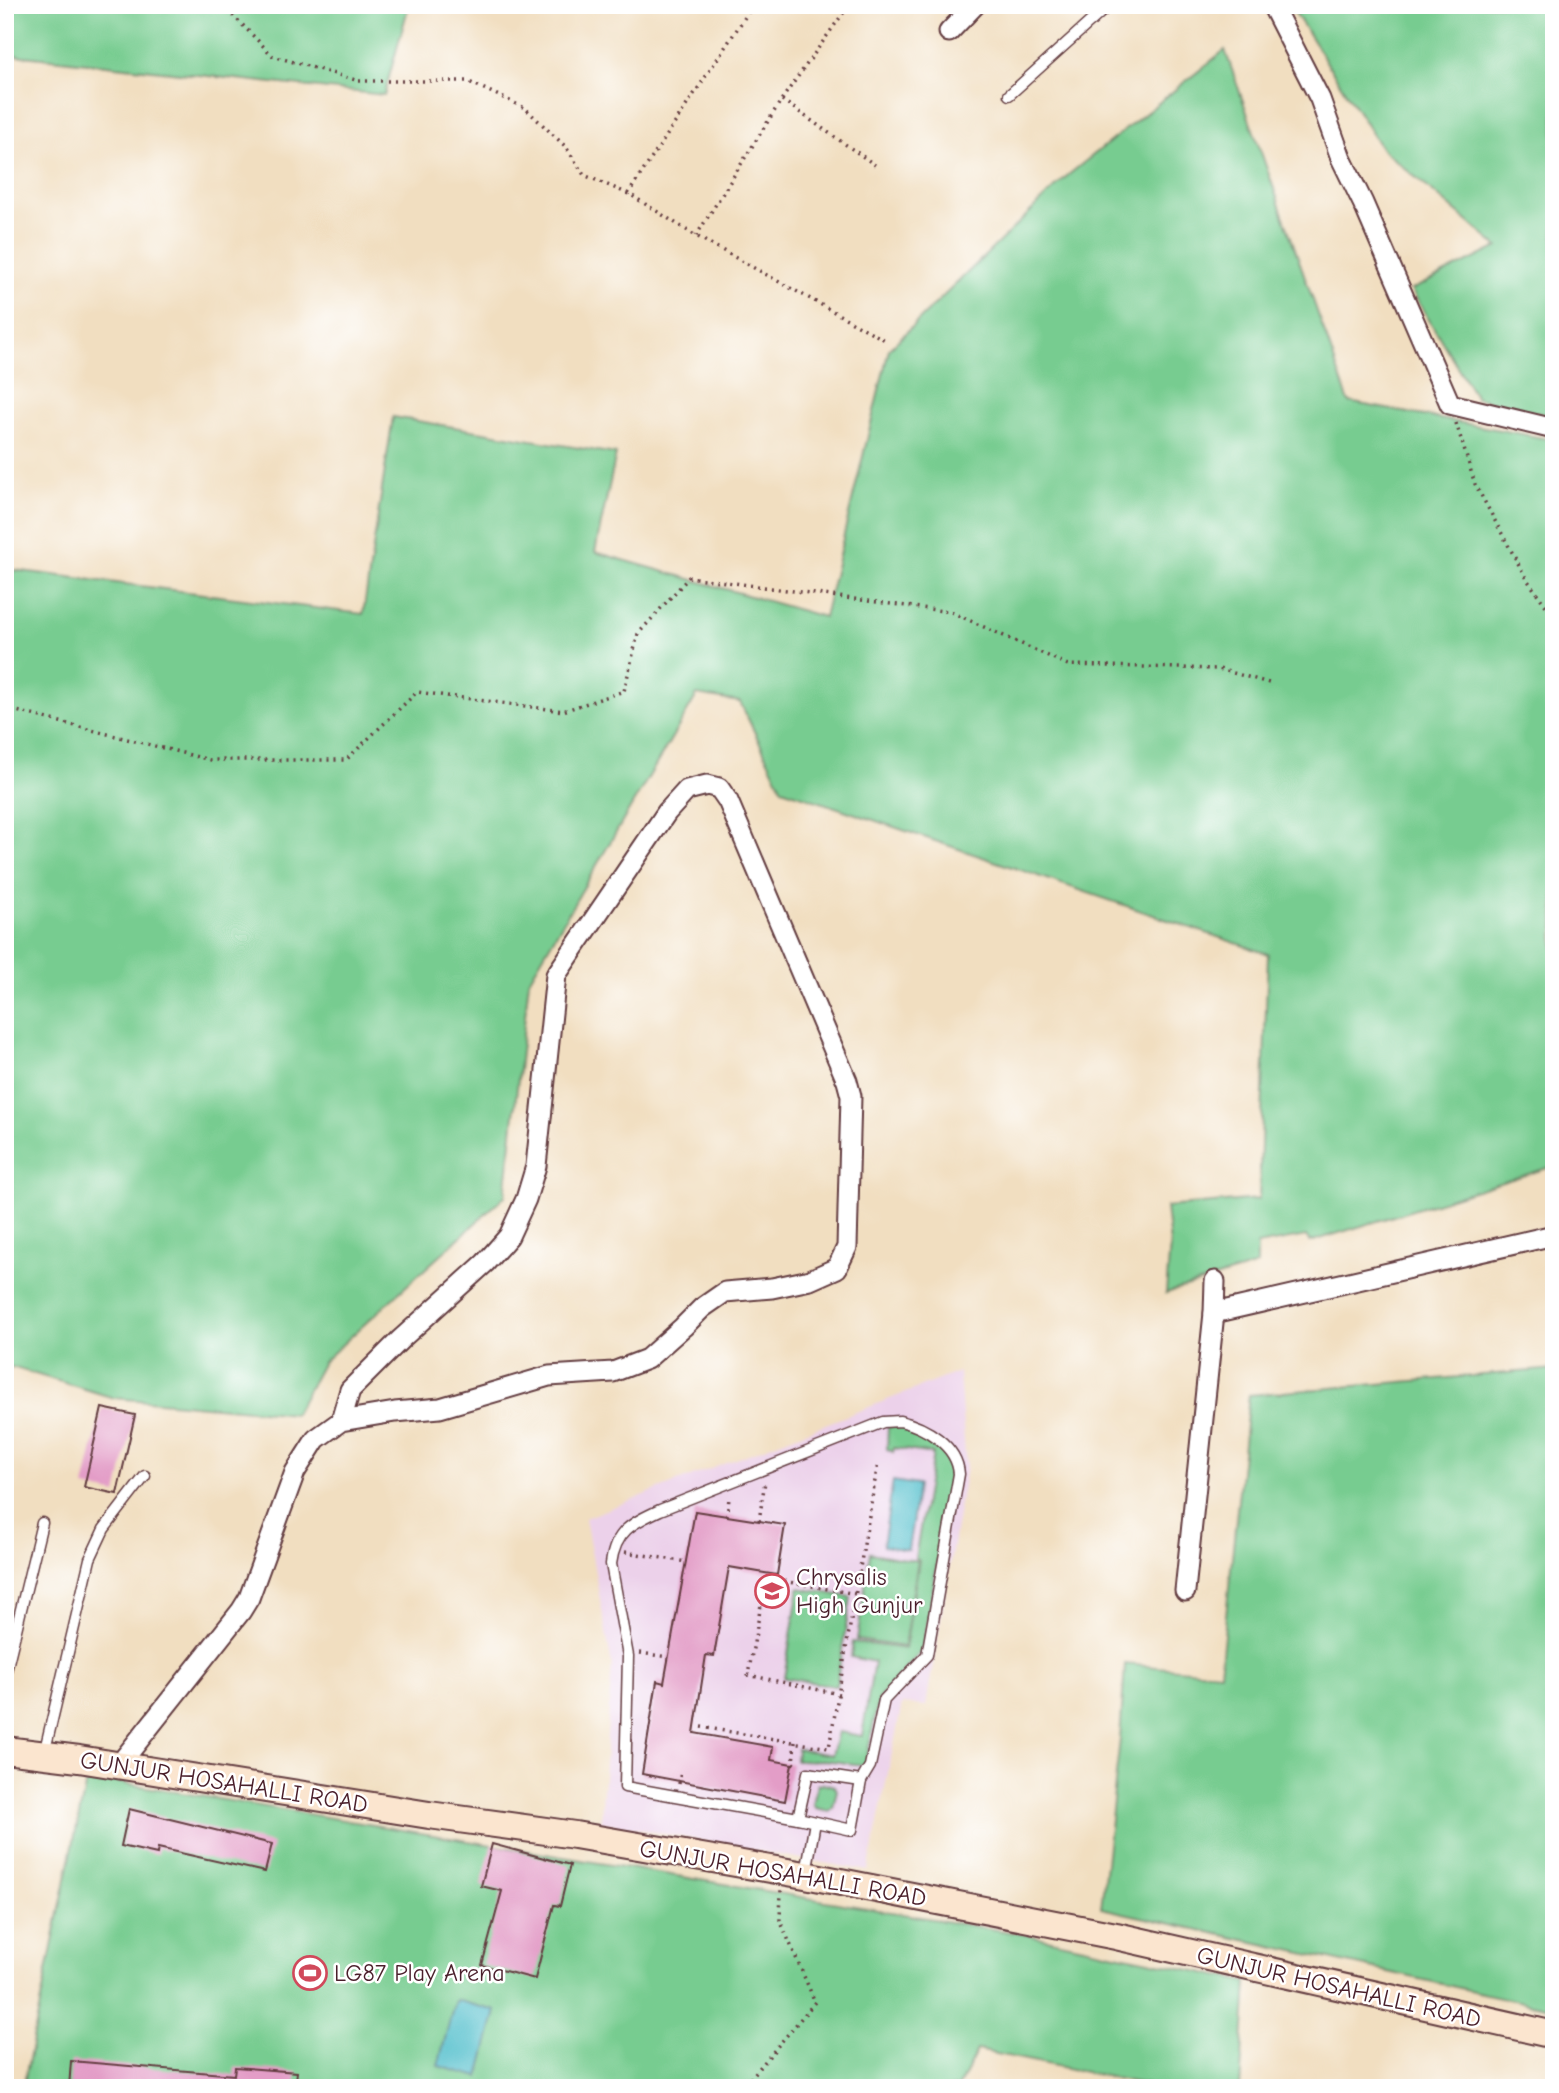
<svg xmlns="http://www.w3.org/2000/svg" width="1559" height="2093" viewBox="0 0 1559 2093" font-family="'Comic Neue',sans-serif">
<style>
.built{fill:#ecd1ea}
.green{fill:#77cc90;stroke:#60765e;stroke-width:2}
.water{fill:#53bfcc;stroke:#4e6f7c;stroke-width:2}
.building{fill:#e39dc7}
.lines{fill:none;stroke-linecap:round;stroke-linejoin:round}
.lane-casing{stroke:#633c41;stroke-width:13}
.street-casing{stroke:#633c41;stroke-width:23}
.secondary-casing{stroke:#633c41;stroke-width:30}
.path{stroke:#633c41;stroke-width:3.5;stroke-dasharray:2 5;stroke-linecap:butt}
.lane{stroke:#fff;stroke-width:10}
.street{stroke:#fff;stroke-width:19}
.secondary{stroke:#fbe5cf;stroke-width:26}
.labels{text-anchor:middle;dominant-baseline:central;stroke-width:5;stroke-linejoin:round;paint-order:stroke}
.poi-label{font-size:24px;fill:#4a1f2b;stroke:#fff;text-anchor:start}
.street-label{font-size:24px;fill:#4a1f2b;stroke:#fff}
</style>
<rect width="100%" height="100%" fill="#fff"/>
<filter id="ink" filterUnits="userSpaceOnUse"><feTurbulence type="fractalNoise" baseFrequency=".0143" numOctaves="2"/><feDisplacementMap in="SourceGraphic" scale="14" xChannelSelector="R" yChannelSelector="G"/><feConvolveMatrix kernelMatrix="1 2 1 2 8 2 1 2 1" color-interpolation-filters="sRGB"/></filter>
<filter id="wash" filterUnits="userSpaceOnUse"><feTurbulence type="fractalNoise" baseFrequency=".00686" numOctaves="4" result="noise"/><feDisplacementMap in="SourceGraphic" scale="28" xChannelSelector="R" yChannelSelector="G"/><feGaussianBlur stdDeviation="1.57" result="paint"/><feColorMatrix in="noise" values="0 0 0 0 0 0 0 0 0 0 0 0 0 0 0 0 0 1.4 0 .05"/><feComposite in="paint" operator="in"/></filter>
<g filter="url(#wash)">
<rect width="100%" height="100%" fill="#f1dec0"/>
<polygon class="built" points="959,1372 966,1467 926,1706 902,1704 868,1871 601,1822 612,1665 585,1518"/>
<g class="green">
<polygon points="5,5 409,5 384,95 5,54"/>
<polygon points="1290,5 1554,5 1554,417 1476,398 1411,290 1498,247 1382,149"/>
<polygon points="1225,50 1349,402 1554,440 1554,1166 1310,1242 1306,1236 1257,1245 1257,1265 1166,1293 1170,1244 1166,1207 1259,1199 1268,954 782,789 740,702 697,695 529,980 505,1196 323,1362 295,1414 114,1398 12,1367 5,1368 5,569 363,614 393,417 616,454 595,552 824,617 889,349 1067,176"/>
<polygon points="1554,1369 1554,2009 1101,1908 1120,1739 1125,1664 1220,1673 1249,1395"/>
<polygon points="888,1426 905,1428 924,1435 940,1449 952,1466 952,1477 922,1651 879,1698 866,1761 862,1765 824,1760 796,1761 797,1749 832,1755 838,1732 862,1736 874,1662 851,1657 853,1642 905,1649 919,1560 915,1558 933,1454 894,1448 893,1452 887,1449"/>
<polygon points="870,1553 918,1561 904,1647 857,1640"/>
<polygon points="799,1588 851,1597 836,1686 784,1678"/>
<polygon points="87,1777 1028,1935 1247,1982 1240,2088 1163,2088 977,2050 958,2088 23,2088"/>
<polygon points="822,1783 834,1786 837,1790 833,1808 829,1811 816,1808 813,1805 817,1785"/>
</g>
<g class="water">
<polygon points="893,1481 918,1485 908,1550 883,1546"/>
<polygon points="455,2000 496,2011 479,2077 438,2066"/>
</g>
<g id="blocks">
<g class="building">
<polygon points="102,1408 135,1415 117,1494 84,1487"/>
<polygon points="695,1511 785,1525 777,1575 729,1567 714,1656 706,1655 694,1733 773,1747 771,1760 792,1764 785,1801 642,1774 657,1681 664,1683"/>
<polygon points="129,1809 272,1844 265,1872 158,1848 157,1854 121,1846"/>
<polygon points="492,1844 570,1865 560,1906 554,1905 535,1979 482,1965 502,1891 481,1886"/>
<polygon points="71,2061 234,2075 235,2067 297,2072 295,2088 69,2088"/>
</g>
</g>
</g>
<g filter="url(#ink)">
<use href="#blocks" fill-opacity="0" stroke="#633c41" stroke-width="2"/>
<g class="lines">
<g class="lane-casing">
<g id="lane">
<polyline points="1009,95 1109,5"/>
<path d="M900,1421C925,1427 957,1445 959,1474L927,1655L884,1700L870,1766L861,1781L852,1830L798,1818L625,1787L628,1656L611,1564C615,1531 632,1523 660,1510L883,1422Z"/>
<polyline points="5,1675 42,1523"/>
<polyline points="44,1754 90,1559 104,1529 145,1476"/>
<polyline points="798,1818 808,1773 861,1781"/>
<polyline points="806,1873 815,1822"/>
</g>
</g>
<g class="street-casing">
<g id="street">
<polyline points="1272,5 1320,99 1341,158 1363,203 1450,404 1554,429"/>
<polyline points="949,32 975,5"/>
<polyline points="1214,1313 1554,1235"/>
<polyline points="1185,1591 1214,1313 1215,1281"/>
<polyline points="119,1765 241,1611 249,1598 295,1472 316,1439 341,1421 395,1412 440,1408 549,1376 613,1372 647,1359 683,1327 702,1308 725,1292 772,1288 810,1280 837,1268 847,1247 851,1096 847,1081 728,801 719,788 707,785 687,790 667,812 556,975 536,1166 526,1199 509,1236 485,1263 401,1339 350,1390 341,1421"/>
</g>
</g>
<g class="secondary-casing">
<polyline id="secondary" points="5,1750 79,1759 429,1815 575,1835 805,1875 1116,1936 1554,2035"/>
</g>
<g class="path">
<polyline points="223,5 273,56 359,81 467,81 525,108 566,147 584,175 631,195 696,236 885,340"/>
<polyline points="782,100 875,165"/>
<polyline points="628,194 753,5"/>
<polyline points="696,236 782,99 849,5"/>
<polyline points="1456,423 1475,484 1526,578 1554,617"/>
<polyline points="5,708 210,760 346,760 417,692 563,711 624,691 638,634 689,577 951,612 1068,665 1219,669 1269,683"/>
<polyline points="727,1516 729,1498"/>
<polyline points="759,1521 765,1481"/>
<polyline points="625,1552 687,1562"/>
<polyline points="640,1653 669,1657"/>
<polyline points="839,1694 748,1675 766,1578 856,1594"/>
<polyline points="701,1727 829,1748 878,1463"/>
<polyline points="795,1742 793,1763 797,1766"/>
<polyline points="679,1784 681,1771"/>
<polyline points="740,2088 750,2079 815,2002 780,1920 781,1890"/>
</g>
<use href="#lane" class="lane"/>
<use href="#street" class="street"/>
<use href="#secondary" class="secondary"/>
</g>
</g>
<defs>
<g id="school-ring" transform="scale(1.75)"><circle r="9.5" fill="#fff" stroke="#d1495b" stroke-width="1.5"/><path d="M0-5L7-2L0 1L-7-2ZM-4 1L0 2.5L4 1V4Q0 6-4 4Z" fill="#d1495b"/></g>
<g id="stadium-ring" transform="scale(1.75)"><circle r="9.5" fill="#fff" stroke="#d1495b" stroke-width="1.5"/><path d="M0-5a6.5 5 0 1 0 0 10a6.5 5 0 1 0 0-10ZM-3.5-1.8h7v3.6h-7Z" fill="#d1495b"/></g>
</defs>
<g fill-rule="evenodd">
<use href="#school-ring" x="772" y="1591"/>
<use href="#stadium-ring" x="310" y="1973"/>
</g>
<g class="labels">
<g class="poi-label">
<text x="796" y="1577">Chrysalis<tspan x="796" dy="28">High Gunjur</tspan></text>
<text x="334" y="1973">LG87 Play Arena</text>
</g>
<g class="street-label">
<text transform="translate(224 1782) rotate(9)">GUNJUR HOSAHALLI ROAD</text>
<text transform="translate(783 1873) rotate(10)">GUNJUR HOSAHALLI ROAD</text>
<text transform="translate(1339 1987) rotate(13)">GUNJUR HOSAHALLI ROAD</text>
</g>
</g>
<rect width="1559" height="2093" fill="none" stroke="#fff" stroke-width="28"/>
</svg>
